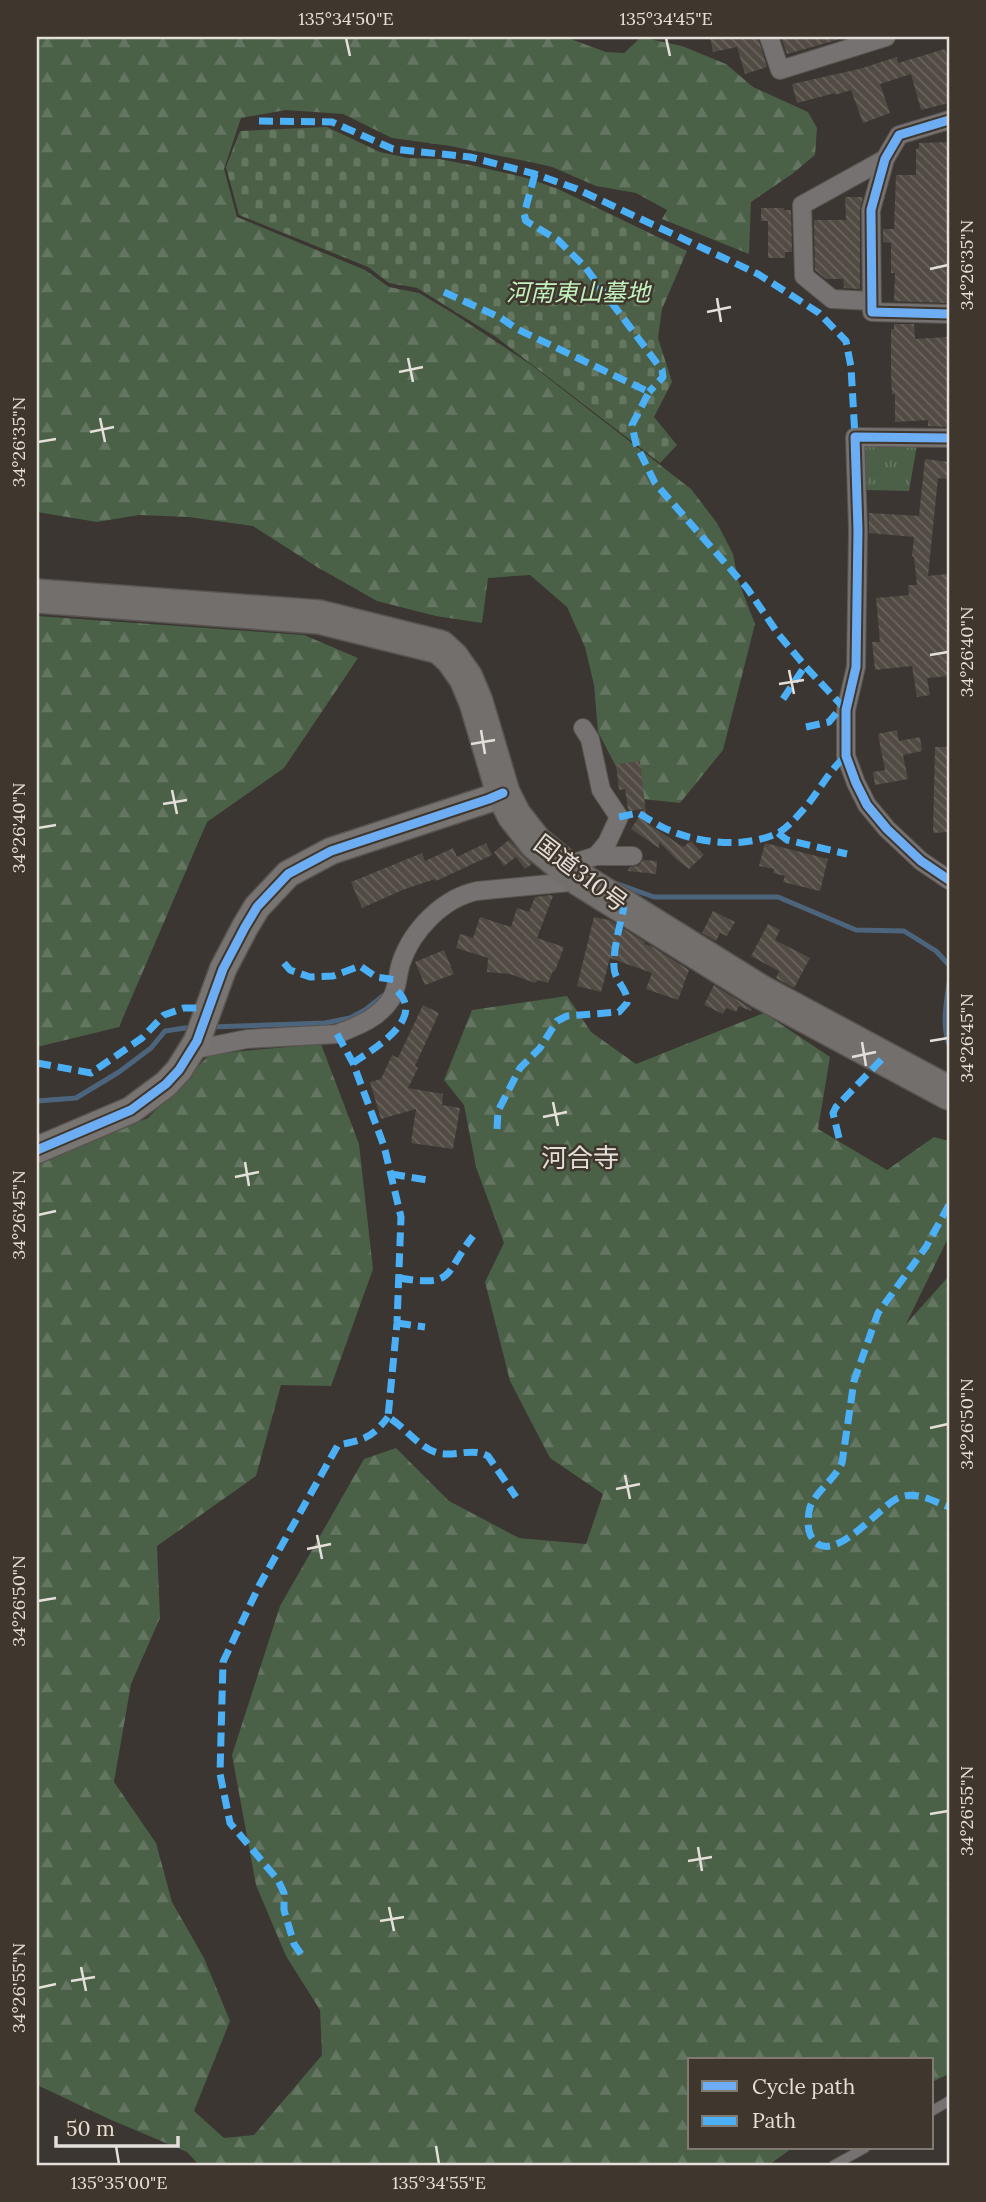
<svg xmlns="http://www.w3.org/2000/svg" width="986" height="2202" viewBox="0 0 986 2202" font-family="Lora,'Noto Sans JP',serif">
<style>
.forest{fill:url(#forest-firs)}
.cemetery{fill:url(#cemetery-stones)}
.park{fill:url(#park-tufts)}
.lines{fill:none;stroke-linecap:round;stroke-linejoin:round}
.stream{stroke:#4d647d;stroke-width:5}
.building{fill:url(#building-back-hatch)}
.lane-casing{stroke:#595450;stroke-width:11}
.street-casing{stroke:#595450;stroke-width:20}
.secondary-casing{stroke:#595450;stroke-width:29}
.highway-casing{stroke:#595450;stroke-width:36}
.lane{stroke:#757271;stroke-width:9}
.street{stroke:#757271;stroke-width:18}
.secondary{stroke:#777472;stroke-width:26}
.highway{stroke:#726f6c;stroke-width:33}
.quiet{stroke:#4cb0f7;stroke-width:7;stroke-dasharray:14 7;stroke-linecap:butt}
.cycleway-casing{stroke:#3f362d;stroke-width:13}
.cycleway{stroke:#6dadf4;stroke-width:9}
.ticks{fill:none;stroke:#e4dfd9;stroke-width:2.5}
.labels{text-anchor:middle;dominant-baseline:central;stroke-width:5;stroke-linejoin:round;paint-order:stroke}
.park-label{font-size:24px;font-style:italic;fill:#c3f2bf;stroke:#3f362d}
.street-label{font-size:24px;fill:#e4dfd9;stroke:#3f362d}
.neighbourhood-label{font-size:26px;fill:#e4dfd9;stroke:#3f362d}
.neatline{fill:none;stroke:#e4dfd9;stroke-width:2.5}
.ticks-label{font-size:18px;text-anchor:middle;fill:#e4dfd9}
</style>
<defs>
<pattern id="forest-firs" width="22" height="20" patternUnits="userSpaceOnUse" patternTransform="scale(1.75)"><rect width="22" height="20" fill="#4a6047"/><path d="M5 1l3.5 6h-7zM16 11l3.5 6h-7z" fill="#647661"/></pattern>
<pattern id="cemetery-stones" width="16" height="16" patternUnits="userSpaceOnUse" patternTransform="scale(1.75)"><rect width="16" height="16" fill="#4b6047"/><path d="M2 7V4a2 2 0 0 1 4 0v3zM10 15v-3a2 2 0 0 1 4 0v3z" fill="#657661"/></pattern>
<pattern id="park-tufts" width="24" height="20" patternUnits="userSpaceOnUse" patternTransform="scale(1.75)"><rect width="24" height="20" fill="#4b6047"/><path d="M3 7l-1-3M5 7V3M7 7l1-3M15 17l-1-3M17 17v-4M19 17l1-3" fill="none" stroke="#657661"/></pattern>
<pattern id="building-back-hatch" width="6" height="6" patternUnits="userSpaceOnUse" patternTransform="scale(1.75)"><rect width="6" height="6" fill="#524b43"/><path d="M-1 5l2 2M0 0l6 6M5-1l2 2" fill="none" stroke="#6b645e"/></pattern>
</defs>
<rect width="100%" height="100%" fill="#3b3631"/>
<g class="forest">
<polygon points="37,37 565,37 606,52 624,53 639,39 649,39 682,46 726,64 753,87 808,112 817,128 815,155 792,174 751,202 749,254 662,219 667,210 636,193 596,186 552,167 535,163 450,146 392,138 343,114 286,110 241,118 224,169 237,217 365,270 389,287 419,293 451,312 530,364 691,489 717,523 733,554 738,580 755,624 723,750 680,803 643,799 621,776 598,732 594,685 585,647 567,607 530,575 488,578 482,623 436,616 377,601 317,567 253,526 188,517 139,515 97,522 37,512"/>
<polygon points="37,616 304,635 358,658 284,768 207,822 119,1027 37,1047"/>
<polygon points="567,996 591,1032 636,1064 764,1013 830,1057 818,1129 887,1170 934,1137 949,1141 949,1236 906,1324 949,1276 949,2074 932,2082 932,2060 690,2060 690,2148 792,2148 769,2165 199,2165 187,2152 109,2119 37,2085 37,1164 148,1118 210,1054 321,1044 359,1144 373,1269 331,1386 281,1385 256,1476 157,1546 160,1618 131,1684 114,1782 156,1843 172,1902 204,1958 230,2021 194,2111 224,2138 254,2135 322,2055 320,2010 286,1956 256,1885 232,1755 280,1606 364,1459 396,1448 449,1501 519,1538 586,1544 603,1494 550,1458 510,1381 485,1282 504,1243 476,1167 464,1105 444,1080 472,1010"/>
</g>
<polygon class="cemetery" points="327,127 380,152 408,158 439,159 475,166 527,178 558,189 687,251 662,309 658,338 672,382 654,417 677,445 660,463 496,337 417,288 389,283 368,267 239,215 226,167 240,131"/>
<polygon class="park" points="863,442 917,445 909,491 867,490 865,473 863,470"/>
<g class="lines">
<g class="stream">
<polyline points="615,883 654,897 778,897 856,930 904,931 936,951 949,965"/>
<path d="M949,983C946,1005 942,1024 949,1045"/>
<polyline points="209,1027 325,1023 350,1018 365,1010 384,995"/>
<polyline points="37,1101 76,1098 119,1072 151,1048 165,1031 192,1027"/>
</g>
</g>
<g class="building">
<polygon points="710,37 758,37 767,67 745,74 737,47 713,52"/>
<polygon points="781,37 837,37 837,40 787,54"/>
<polygon points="945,49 949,63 949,103 921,110 911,74 880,84 890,113 863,123 851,90 835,95 835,93 797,103 792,84 859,69 897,57 898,63"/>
<polygon points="949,142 949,243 946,243 947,303 894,301 895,273 891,273 891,243 883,242 883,229 894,229 896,175 916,175 916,149 919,148 919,143"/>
<polygon points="845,197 863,197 860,210 860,289 844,288 843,279 826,279 815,270 814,220 846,220"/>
<polygon points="761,208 784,208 784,210 791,210 792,252 785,252 785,258 768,258 768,221 761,221"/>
<polygon points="894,324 914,324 915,339 947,337 949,370 949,427 928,426 928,420 895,422 895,394 892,394 891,374 891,329 894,329"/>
<polygon points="925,459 949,462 949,479 938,478 928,576 947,574 949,609 949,676 927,678 930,695 917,697 912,666 875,670 872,642 880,642 876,598 909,595 908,585 917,585 914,557 912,556 914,537 869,533 869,513 919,516"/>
<polygon points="897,730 899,741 920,737 922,751 903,755 908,779 875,785 873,772 885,770 878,734"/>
<polygon points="935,747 949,747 949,832 933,833"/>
<polygon points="640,761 647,823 683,847 691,841 704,855 689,869 677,860 659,842 659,848 631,829 644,809 629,811 628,809 625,789 619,790 616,764"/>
<polygon points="509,840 532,864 525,869 516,857 504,866 494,852"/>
<polygon points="486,843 492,855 436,881 435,879 405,889 362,908 351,882 422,853 425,861 453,848 457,857"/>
<polygon points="765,843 828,859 820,891 783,882 785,876 773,873 774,869 759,866"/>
<polygon points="643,860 657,861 656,874 628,871 629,867 638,866"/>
<polygon points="551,895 553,896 537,938 564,947 555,971 553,971 548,983 538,980 535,983 510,974 487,972 488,958 456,948 460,934 473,938 480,917 511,927 517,908 529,912 535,897"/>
<polygon points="713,911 735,922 727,936 720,933 716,941 702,933"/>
<polygon points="594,917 609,920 645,942 644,944 653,947 689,970 678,1000 646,989 652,973 610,958 601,992 577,986"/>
<polygon points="768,924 780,930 775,940 810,958 794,988 776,978 779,971 751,956"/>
<polygon points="444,950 454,974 425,985 415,962"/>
<polygon points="714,985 752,1009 751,1011 739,1006 736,1012 726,1008 723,1014 704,1005"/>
<polygon points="423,1005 439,1013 415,1066 418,1068 408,1088 443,1094 442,1105 460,1108 453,1149 411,1143 416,1109 381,1119 370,1082 381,1079 392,1055 398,1058"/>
</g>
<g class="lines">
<g class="lane-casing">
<g id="lane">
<polyline points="932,2111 949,2101"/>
<polyline points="834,2165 865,2148"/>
</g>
</g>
<g class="street-casing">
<g id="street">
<polyline points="769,37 780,70 886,37"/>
<polyline points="949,120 899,135 885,159 871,210 872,312 949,314"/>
<polyline points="872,301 832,299 804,276 802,205 885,159"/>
<polyline points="949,438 855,437 858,530 856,667 846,710 846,756 856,783 867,805 887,829 921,861 949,880"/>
<polyline points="583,728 590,739 601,790 619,817 607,843 596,856"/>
<polyline points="564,866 596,856 633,856"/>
<path d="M192,1050L247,1039L337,1034C357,1026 378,1019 391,999C398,988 397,975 401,963C412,930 443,898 477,891L580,881"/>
</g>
</g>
<g class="secondary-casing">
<polyline id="secondary" points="37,1150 131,1110 166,1084 179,1070 197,1041 223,969 245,927 257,907 288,874 331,851 489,799 503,793"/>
</g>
<g class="highway-casing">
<polyline id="highway" points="37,596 319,617 440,647 452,658 466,678 476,702 503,793 514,815 536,843 581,880 761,992 949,1093"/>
</g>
<use href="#lane" class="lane"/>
<use href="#street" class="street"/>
<use href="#secondary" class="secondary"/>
<use href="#highway" class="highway"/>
<g class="quiet">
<polyline points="259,121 332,122 393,149 470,157 535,174 577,189 758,274 819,313 846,341 851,367 855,437"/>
<polyline points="535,174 524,214 526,221 558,240 585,267 662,370 663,377 649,392"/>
<polyline points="444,292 501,318 517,329 649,392 632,425 636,444 655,483 747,588 779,635 805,666 846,710"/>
<polyline points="783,699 805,666"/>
<polyline points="806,727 829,722 842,706"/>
<path d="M619,817L638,813C649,819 660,827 671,831C703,844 746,848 778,833C787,828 795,819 802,811C818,794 828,771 846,756"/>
<polyline points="778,833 787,840 847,854"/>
<polyline points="284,963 290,970 310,977 333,976 360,966 376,977 397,980"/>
<path d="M337,1034L353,1063L384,1146L401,1217L397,1323L388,1417C405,1427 419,1448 438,1453C456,1457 472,1447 488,1456L516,1497"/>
<polyline points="37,1063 91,1073 142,1038 164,1015 184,1008 209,1008"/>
<path d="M353,1063C373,1049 428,1018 396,990"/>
<path d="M497,1129L498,1111L520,1068L540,1048L557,1021L567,1016L619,1012L627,1003C629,990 614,981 614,967C613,950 620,925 624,907"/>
<polyline points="839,1138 833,1113 836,1107 883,1058"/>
<polyline points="391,1174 427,1180"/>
<path d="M949,1205L926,1247L878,1313L854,1381L842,1463C834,1480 817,1490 810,1507C808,1514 807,1527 810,1534C828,1574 880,1505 898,1498C916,1490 932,1501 949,1507"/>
<path d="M399,1278C456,1287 443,1275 473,1236"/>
<polyline points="397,1323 425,1327"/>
<path d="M301,1954L294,1944L284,1910V1893L278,1880L230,1823L220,1774L223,1662L260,1584L338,1445C363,1440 372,1438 388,1417"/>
</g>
<g class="cycleway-casing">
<g id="cycleway">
<polyline points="949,120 899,135 885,159 871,210 872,312 949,314"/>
<polyline points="949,438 855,437 858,530 856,667 846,710 846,756 856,783 867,805 887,829 921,861 949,880"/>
<polyline points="37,1150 131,1110 166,1084 179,1070 197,1041 223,969 245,927 257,907 288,874 331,851 489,799 503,793"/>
</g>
</g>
<use href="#cycleway" class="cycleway"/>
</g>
<path class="ticks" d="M346,38L350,56M666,38L670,56M930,269L948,265M717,298L721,322M707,312L731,307M408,358L413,382M399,372L423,367M100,418L105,442M90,432L114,427M38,442L56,439M930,655L948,652M789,670L794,694M779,684L804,680M481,730L485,754M471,744L495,740M172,790L177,814M163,804L187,800M38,828L56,825M930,1041L948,1038M862,1042L866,1066M852,1057L876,1052M553,1102L558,1126M543,1117L567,1112M245,1162L249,1186M235,1177L259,1172M38,1215L56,1211M930,1428L948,1424M625,1475L630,1499M616,1489L640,1484M317,1535L322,1559M307,1549L331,1544M38,1601L56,1598M930,1814L948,1811M698,1847L702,1871M688,1861L712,1857M389,1907L394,1931M380,1921L404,1917M81,1967L86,1991M71,1981L95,1977M38,1988L56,1984M116,2146L119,2164M436,2146L439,2164"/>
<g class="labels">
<g class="park-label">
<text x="578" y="292">河南東山墓地</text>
</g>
<g class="street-label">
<text transform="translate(581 873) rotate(37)">国道310号</text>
</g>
<g class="neighbourhood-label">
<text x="580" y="1157">河合寺</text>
</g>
</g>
<rect width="986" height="2202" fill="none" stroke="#3f362d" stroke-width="77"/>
<rect x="688" y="2058" width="245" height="91" fill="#3f362d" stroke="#817a72" stroke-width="2"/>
<rect x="702" y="2081" width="35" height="10" fill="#6dadf4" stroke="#817a72" stroke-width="2"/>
<text x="752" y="2094" font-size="21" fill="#e4dfd9">Cycle path</text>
<rect x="702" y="2116" width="35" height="10" fill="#4cb0f7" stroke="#817a72" stroke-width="2"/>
<text x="752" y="2128" font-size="21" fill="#e4dfd9">Path</text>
<path d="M56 2136v10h122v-10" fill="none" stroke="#e4dfd9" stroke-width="3.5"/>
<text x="66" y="2136" font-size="21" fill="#e4dfd9" stroke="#3f362d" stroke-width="5" paint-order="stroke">50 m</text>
<rect x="38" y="38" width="910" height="2126" class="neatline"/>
<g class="ticks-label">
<text x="346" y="25">135°34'50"E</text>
<text x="666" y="25">135°34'45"E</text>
<text transform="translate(967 265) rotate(-90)" y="6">34°26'35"N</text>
<text transform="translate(19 442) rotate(-90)" y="6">34°26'35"N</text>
<text transform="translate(967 652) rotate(-90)" y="6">34°26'40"N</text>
<text transform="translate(19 828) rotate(-90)" y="6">34°26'40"N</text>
<text transform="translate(967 1038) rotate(-90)" y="6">34°26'45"N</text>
<text transform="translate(19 1215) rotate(-90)" y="6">34°26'45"N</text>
<text transform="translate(967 1424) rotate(-90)" y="6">34°26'50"N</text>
<text transform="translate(19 1601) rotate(-90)" y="6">34°26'50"N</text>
<text transform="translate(967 1811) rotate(-90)" y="6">34°26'55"N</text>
<text transform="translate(19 1988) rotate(-90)" y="6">34°26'55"N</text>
<text x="119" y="2189">135°35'00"E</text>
<text x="439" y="2189">135°34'55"E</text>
</g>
</svg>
